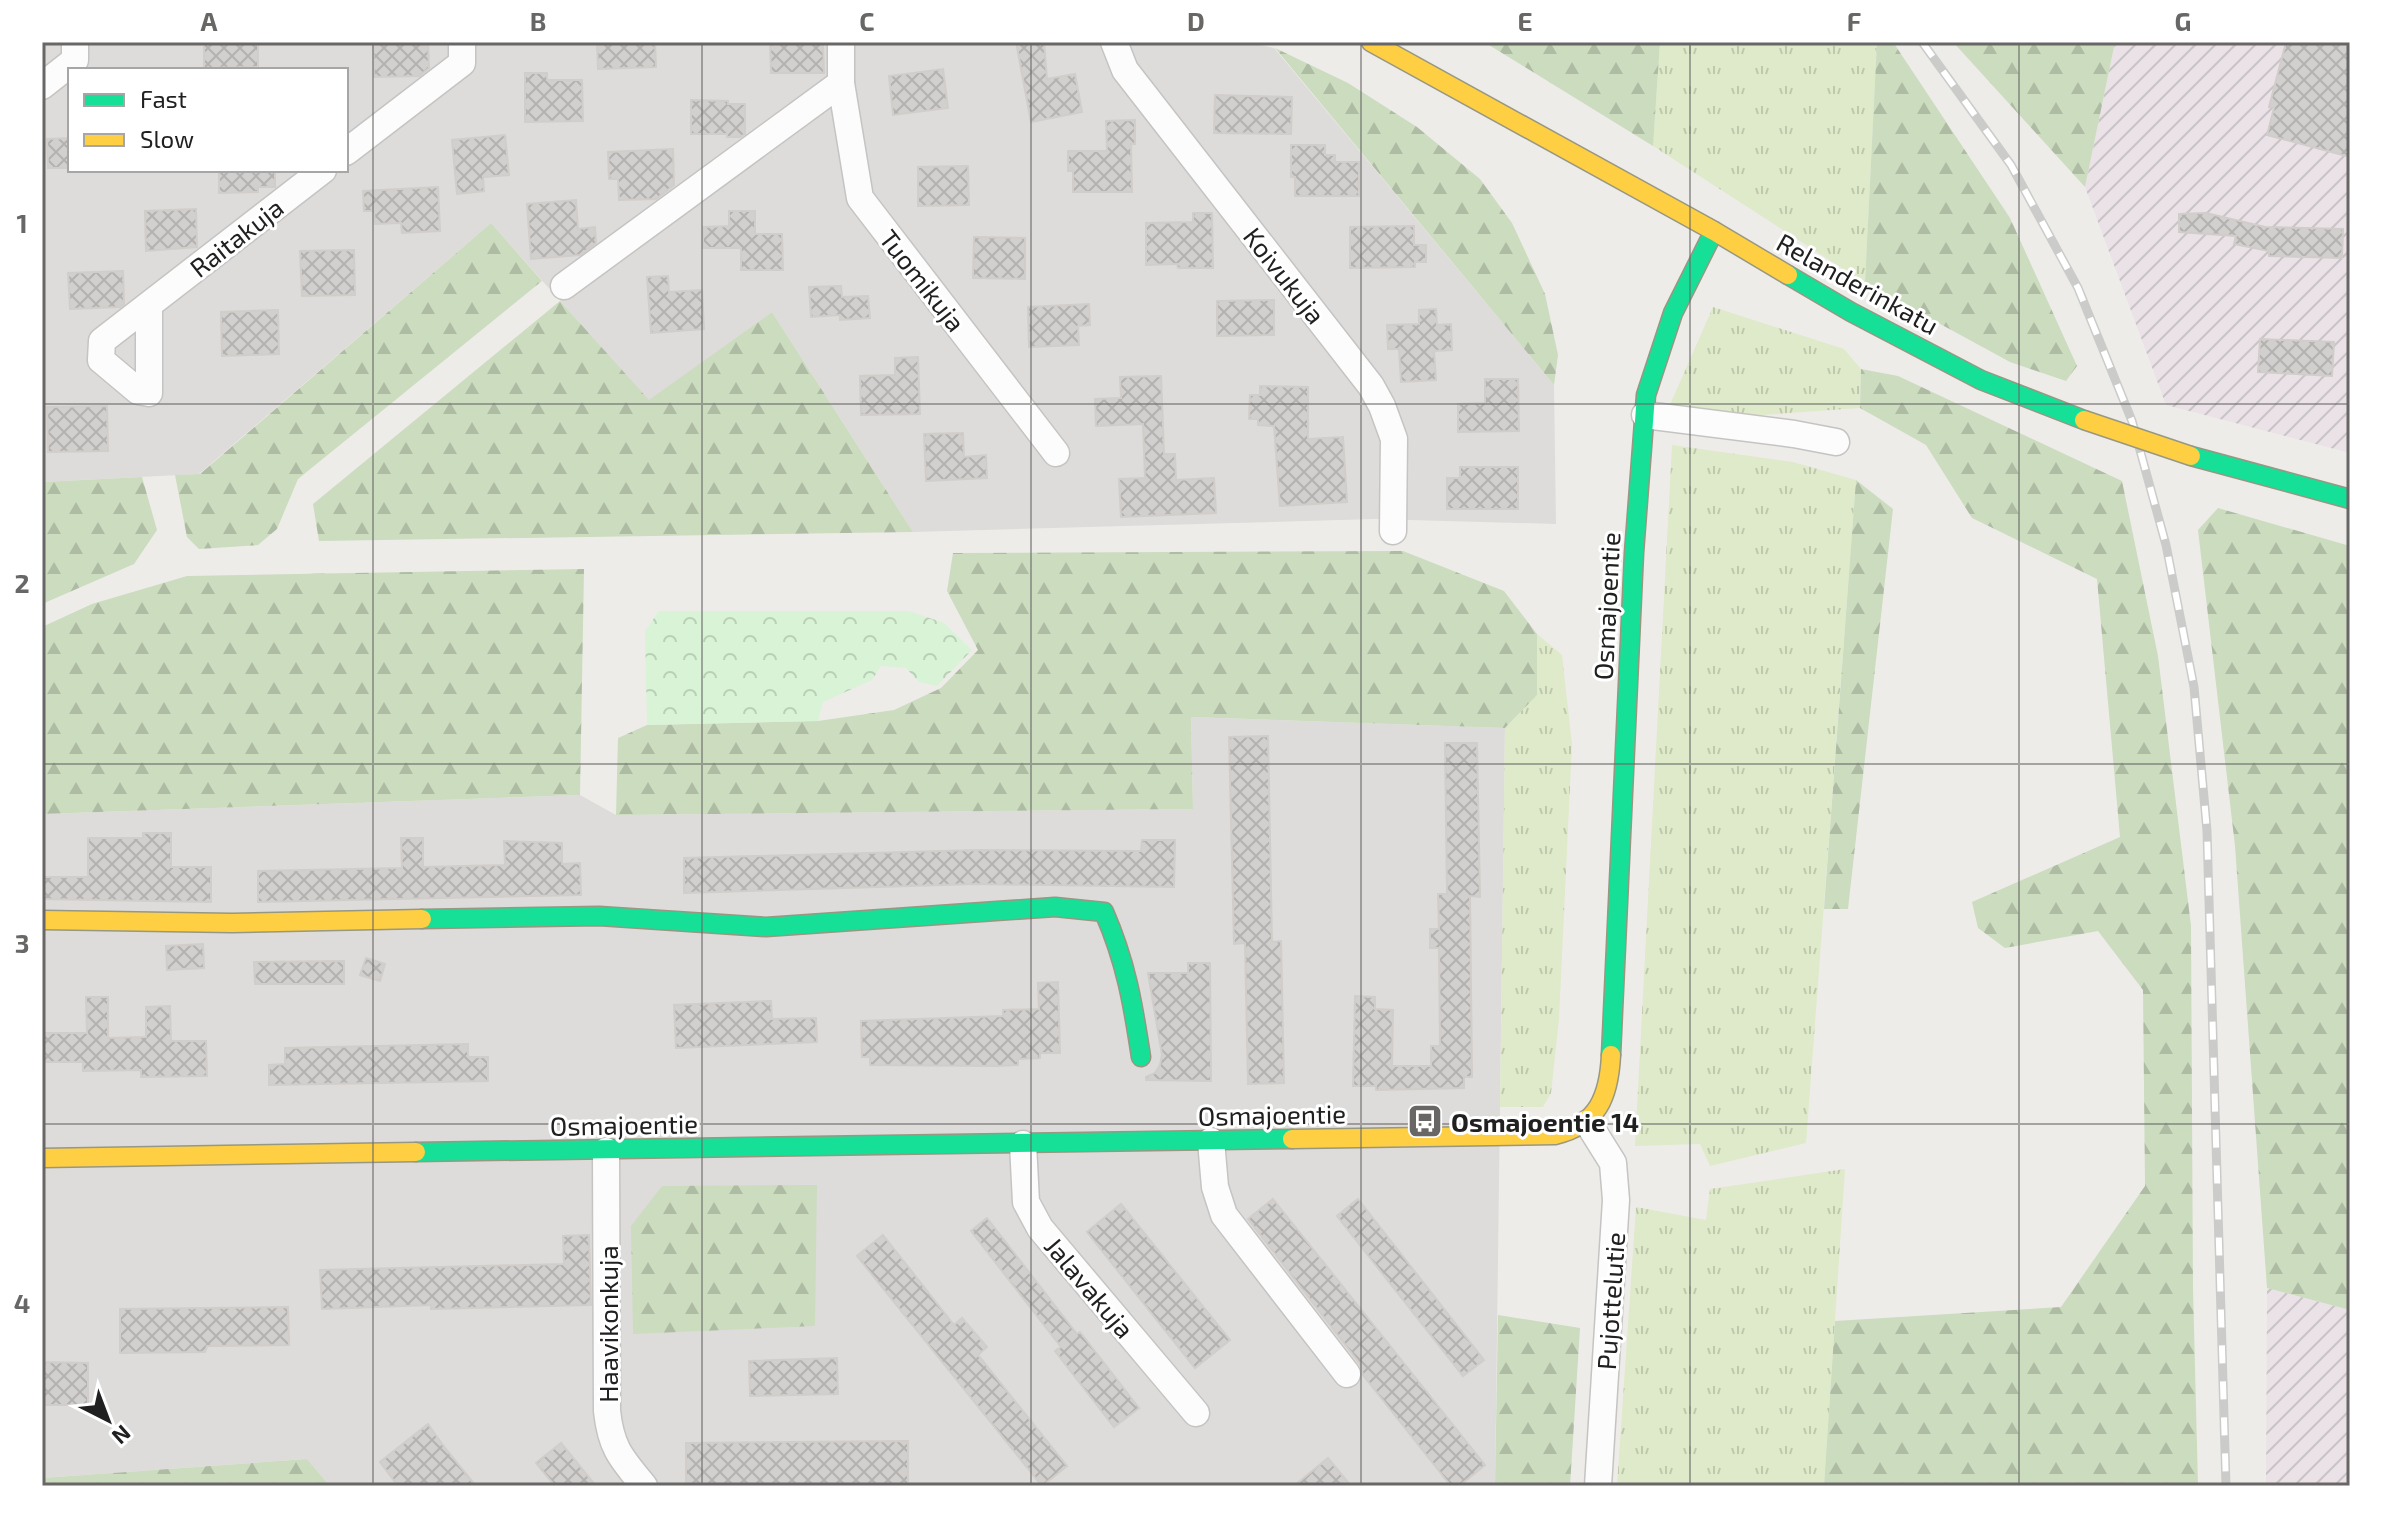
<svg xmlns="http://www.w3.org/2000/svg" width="2392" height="1528" viewBox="0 0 2392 1528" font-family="'Exo 2',sans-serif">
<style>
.residential{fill:#dddcda;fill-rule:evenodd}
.industrial{fill:url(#industrial-furrows)}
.grass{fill:url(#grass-tufts)}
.forest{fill:url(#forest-firs)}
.park{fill:url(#park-crowns)}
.building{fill:url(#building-cross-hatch);stroke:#d1cdca;stroke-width:2}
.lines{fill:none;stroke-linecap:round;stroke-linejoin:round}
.street-casing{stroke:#c5c4c3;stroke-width:29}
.fast-casing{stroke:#989781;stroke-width:21}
.slow-casing{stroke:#989781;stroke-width:21}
.street{stroke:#fcfcfc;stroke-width:26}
.fast{stroke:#16e098;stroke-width:18}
.slow{stroke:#ffcf43;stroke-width:18}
.rail-casing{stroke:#cbcbca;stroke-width:9}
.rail{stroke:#fff;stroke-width:6;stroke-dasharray:18;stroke-linecap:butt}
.slow-bridge-casing{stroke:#989781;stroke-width:21;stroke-linecap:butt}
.slow-bridge{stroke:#ffcf43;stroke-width:18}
.grid{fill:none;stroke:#686766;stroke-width:2;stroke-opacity:0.55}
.labels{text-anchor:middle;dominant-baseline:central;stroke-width:6;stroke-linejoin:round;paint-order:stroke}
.street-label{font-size:26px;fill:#202020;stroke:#fff}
.poi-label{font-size:26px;font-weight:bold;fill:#202020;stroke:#fff;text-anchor:start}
.neatline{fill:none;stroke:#686766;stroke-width:3}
.grid-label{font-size:26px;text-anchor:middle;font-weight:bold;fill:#686766}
</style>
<defs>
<pattern id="industrial-furrows" width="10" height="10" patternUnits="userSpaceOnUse" patternTransform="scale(2)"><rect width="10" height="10" fill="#ebe2e8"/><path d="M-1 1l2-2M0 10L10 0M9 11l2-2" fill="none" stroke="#c9c2c7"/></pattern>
<pattern id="grass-tufts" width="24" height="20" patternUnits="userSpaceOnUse" patternTransform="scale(2)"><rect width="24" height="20" fill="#deeac9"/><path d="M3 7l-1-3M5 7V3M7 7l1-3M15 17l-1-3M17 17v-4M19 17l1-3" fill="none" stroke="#bec8ac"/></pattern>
<pattern id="forest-firs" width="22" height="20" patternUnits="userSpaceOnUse" patternTransform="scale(2)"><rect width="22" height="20" fill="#cbdcbf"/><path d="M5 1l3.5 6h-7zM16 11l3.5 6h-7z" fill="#aebca4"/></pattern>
<pattern id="park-crowns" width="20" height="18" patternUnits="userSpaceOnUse" patternTransform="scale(2)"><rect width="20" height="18" fill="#d8f3d6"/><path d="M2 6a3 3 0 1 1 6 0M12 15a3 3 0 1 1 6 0" fill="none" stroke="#b9d0b7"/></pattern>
<pattern id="building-cross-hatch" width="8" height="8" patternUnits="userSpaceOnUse" patternTransform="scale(2)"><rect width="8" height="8" fill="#d2d0ce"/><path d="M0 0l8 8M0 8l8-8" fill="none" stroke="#b4b2b1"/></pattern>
</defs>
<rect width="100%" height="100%" fill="#eeece9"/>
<g class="residential">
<path d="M42,42H1244L1274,48L1554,385L1556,524L1375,519L913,532L772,312L649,401L491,223L199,474L42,482ZM70,70H346V170H70Z"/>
<polygon points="1191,717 1505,728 1495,1486 330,1486 307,1459 42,1478 42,814 580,795 616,815 1193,809"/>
</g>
<g class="industrial">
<polygon points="2115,42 2350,42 2350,453 2166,405 2085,187"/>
<polygon points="2267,1288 2350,1310 2350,1486 2266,1486"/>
</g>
<g class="grass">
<polygon points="1660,42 1877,42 1865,283 1653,146"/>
<polygon points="1713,307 1844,349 1861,369 1860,408 1690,420 1669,407"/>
<polygon points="1672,445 1793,462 1856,480 1806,1143 1710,1166 1700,1144 1635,1146"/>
<polygon points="1537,634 1562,655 1572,744 1559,1019 1551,1093 1543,1107 1500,1107 1505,728 1537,695"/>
<polygon points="1845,1169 1824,1486 1617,1486 1636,1207 1706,1220 1710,1189"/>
</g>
<g class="forest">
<polygon points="1484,42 1660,42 1653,146"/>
<polygon points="1877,42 1893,42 2010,218 2077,366 2066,381 2010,362 1865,283"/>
<polygon points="1953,42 2115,42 2085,187"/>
<polygon points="1275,48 1348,83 1417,127 1480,179 1512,223 1545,294 1558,355 1554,385"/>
<polygon points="491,223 542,281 298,479 277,529 258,545 199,549 187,537 175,475 200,474"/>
<polygon points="560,301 649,400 772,312 913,532 319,541 313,504"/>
<polygon points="1861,369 1898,376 2122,481 2158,656 2191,926 2193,1289 2198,1486 1824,1486 1835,1321 2061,1307 2145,1186 2143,990 2098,931 2005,948 1978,928 1972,902 2120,837 2097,579 1972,518 1926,445 1860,408"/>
<polygon points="142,477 157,530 134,564 42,604 42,482"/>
<polygon points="1856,480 1893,509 1848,909 1824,909"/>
<polygon points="2218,508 2350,546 2350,1310 2267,1288 2235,846 2198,530"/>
<polygon points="1403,551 1504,591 1537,634 1537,695 1505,728 1191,717 1193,809 616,815 618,738 647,725 818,721 894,710 941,688 978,650 947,591 953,553"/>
<polygon points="584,569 580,795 42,814 42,627 92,604 187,576"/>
<polygon points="817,1185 815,1326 633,1334 631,1226 662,1186"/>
<polygon points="1498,1315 1580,1328 1570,1486 1495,1486"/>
<polygon points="307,1459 330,1486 42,1486 42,1478"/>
</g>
<polygon class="park" points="659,611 909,611 944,623 972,650 937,686 919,682 906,668 881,666 872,680 823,702 818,721 647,725 645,631"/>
<g class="building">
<polygon points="204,42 258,42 258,67 204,68"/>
<polygon points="373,42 428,42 429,68 419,76 374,77"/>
<polygon points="597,42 655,42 656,67 598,69"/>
<polygon points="770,42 823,42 824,73 771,73"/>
<polygon points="1016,42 1044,42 1047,79 1075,74 1082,112 1031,122"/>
<polygon points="2286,42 2350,42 2350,157 2267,135 2274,108 2269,107"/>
<polygon points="943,69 948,108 893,115 889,76"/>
<polygon points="525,73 547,73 547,80 582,80 583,121 525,122"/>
<polygon points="1215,95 1292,97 1291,134 1214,133"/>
<polygon points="691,100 728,101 728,104 745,104 745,134 740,137 727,137 727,134 691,134"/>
<polygon points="1135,120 1135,144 1131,144 1132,192 1073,192 1073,171 1068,171 1068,151 1107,151 1106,121"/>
<polygon points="505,135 509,175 483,177 484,191 457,194 452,140"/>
<polygon points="70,138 70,168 48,168 47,139"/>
<polygon points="1291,145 1325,145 1325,155 1335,155 1335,162 1359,162 1359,196 1295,196 1295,177 1291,177"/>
<polygon points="673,149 674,185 656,199 619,200 618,179 609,179 608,152"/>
<polygon points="968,166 969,205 918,206 918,167"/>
<polygon points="219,170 275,170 275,187 258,187 258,192 219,193"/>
<polygon points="438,187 440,231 402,233 401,223 375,224 374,211 364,211 363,191"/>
<polygon points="576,200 578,229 595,227 596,243 580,255 531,259 527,204"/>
<polygon points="196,209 197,247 146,251 145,211"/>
<polygon points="729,211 755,211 755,234 782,234 783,270 741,270 741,248 703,248 703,227 729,226"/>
<polygon points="1193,213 1212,213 1213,268 1178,268 1177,264 1146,265 1146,223 1193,222"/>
<polygon points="2206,213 2265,227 2343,229 2342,258 2269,256 2269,251 2234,244 2236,236 2179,232 2179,214"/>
<polygon points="1414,226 1414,245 1426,245 1426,262 1415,262 1415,267 1350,268 1350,227"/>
<polygon points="974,237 1025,238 1025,279 973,278"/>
<polygon points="354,250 355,295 302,296 300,251"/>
<polygon points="123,271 124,304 120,307 70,309 68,273"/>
<polygon points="668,276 669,292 702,290 704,329 651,333 647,277"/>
<polygon points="841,286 842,297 868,296 870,318 840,320 840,315 811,317 809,287"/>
<polygon points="1274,300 1274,335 1217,336 1217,301"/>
<polygon points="1089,304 1090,325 1078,326 1079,345 1029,347 1028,307"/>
<polygon points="1436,309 1437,325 1451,324 1452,350 1434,351 1436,380 1401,382 1399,349 1388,349 1387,325 1419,324 1419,310"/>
<polygon points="278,310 279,354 222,356 221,312"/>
<polygon points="2260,339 2334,342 2332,376 2258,372"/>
<polygon points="918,357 920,414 861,415 860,376 895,375 895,358"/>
<polygon points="1161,376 1164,454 1175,454 1176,480 1214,478 1216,513 1121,517 1119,479 1145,478 1143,424 1096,426 1095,399 1121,398 1120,377"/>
<polygon points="1485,379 1518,379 1519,431 1458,432 1458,404 1485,403"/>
<polygon points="1260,386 1308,387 1308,439 1343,437 1347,502 1280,506 1274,426 1258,425 1258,419 1249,419 1250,395 1260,395"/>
<polygon points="107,406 108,451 48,452 47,407"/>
<polygon points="963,433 964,457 986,455 987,478 926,481 924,434"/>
<polygon points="1460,467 1518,467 1518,509 1447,509 1447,478 1460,478"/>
<polygon points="1268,736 1272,942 1281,941 1284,1083 1248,1084 1245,943 1234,944 1229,737"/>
<polygon points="1445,743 1477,743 1480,897 1470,896 1472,1077 1464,1077 1464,1088 1376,1090 1376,1086 1353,1086 1355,996 1375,997 1375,1009 1393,1010 1392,1066 1431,1066 1431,1046 1440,1046 1439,948 1430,948 1430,929 1439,929 1438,894 1447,894"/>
<polygon points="143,833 171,833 171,867 211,867 211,902 42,899 42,877 88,877 88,838 143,838"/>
<polygon points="401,838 423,838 423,867 505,865 504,841 562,843 562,864 580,863 581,895 258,902 258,871 402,868"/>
<polygon points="1142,840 1175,840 1174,887 976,884 684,893 684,858 978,850 1141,851"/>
<polygon points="203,944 204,968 167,970 166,946"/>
<polygon points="366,958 385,964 380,981 360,975"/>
<polygon points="344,961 344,984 255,984 254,962"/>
<polygon points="1188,963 1210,963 1211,1081 1146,1080 1146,1077 1155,1073 1160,1065 1162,1055 1148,973 1188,973"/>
<polygon points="1058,982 1060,1053 1040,1053 1040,1058 1018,1059 1018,1065 996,1066 870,1065 870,1057 862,1057 861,1021 1003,1016 1003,1010 1039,1009 1038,983"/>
<polygon points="86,997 108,997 108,1038 146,1037 146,1007 170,1006 171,1041 206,1041 207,1076 141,1077 141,1070 83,1071 83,1062 42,1062 42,1033 87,1033"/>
<polygon points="771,1001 772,1019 816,1018 817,1042 676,1048 674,1005"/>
<polygon points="468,1044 468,1057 488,1057 488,1081 269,1085 269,1065 285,1064 285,1048"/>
<polygon points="1273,1199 1485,1465 1459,1486 1451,1486 1363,1375 1360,1364 1248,1219"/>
<polygon points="1358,1199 1484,1360 1463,1376 1337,1216"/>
<polygon points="1121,1204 1230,1340 1195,1368 1087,1232"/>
<polygon points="987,1218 1077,1334 1080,1332 1139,1408 1114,1427 1055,1351 1061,1347 971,1231"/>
<polygon points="589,1235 591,1305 431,1309 431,1305 322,1309 320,1270 564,1264 563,1236"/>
<polygon points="883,1235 954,1325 962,1318 987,1347 978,1355 1067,1466 1042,1486 857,1256"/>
<polygon points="288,1307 289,1345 207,1346 205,1352 120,1353 120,1309"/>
<polygon points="837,1358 838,1394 750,1396 749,1361"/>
<polygon points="42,1362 88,1363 88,1405 42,1405"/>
<polygon points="428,1424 445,1448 476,1486 398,1486 380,1462"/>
<polygon points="908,1441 908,1486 686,1486 686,1443"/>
<polygon points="561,1443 596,1486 555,1486 536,1463"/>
<polygon points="1328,1458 1351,1486 1294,1486"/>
</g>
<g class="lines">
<g class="street-casing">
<g id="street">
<polyline points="841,42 841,83 860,198 1056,453"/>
<polyline points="1114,42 1125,70 1371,386 1382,406 1394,439 1393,531"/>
<polyline points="42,86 75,60 75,42"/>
<polyline points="346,152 462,63 462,42"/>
<polyline points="564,286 841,83"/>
<polyline points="149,305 149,393 138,391 101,360 102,341 323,170"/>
<polyline points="1645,415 1794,434 1836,442"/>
<polyline points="1588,1123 1613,1163 1616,1200 1598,1486"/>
<polyline points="1211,1141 1215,1187 1224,1215 1347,1374"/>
<polyline points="1023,1144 1026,1202 1040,1228 1196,1413"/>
<path d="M606,1151L607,1411C611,1448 621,1458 644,1486"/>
</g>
</g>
<g class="fast-casing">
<g id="fast">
<polyline points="1788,275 1851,312 1981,380 2084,420"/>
<polyline points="2191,456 2350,499"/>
<path d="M422,919L599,916L766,927L1055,907L1104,912C1126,962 1133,1004 1141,1057"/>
<polyline points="1611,1055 1634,553 1646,395 1673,313 1714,231"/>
<polyline points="416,1152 1292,1139"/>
</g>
</g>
<g class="slow-casing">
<g id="slow">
<polyline points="1371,42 1714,231 1788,275"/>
<polyline points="42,920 232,923 422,919"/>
<path d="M1292,1139L1555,1135C1598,1125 1609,1096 1611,1055"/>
<polyline points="42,1158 416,1152"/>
</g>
</g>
<use href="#street" class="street"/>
<use href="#fast" class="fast"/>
<use href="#slow" class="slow"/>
<g class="rail-casing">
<polyline id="rail" points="1922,42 2011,165 2078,288 2132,421 2166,545 2194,687 2207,831 2226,1486"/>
</g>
<use href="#rail" class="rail"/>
<g class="slow-bridge-casing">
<polyline id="slow-bridge" points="2084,420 2191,456"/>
</g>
<use href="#slow-bridge" class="slow-bridge"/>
</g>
<path class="grid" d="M373,42V1486M702,42V1486M1031,42V1486M1361,42V1486M1690,42V1486M2019,42V1486M42,404H2350M42,764H2350M42,1124H2350"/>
<defs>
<g id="bus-square" transform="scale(1.8)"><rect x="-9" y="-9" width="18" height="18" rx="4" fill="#686766" stroke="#fff"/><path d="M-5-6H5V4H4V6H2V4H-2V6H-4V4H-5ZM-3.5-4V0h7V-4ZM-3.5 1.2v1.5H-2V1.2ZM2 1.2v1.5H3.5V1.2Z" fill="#fff"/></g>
</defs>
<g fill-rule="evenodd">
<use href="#bus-square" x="1425" y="1121"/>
</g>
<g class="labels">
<g class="street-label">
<text transform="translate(236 237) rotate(-38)">Raitakuja</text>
<text transform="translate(1285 275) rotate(52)">Koivukuja</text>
<text transform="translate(923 280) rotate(52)">Tuomikuja</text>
<text transform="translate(1858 283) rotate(29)">Relanderinkatu</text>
<text transform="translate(1606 606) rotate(-87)">Osmajoentie</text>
<text transform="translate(1272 1114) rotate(-1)">Osmajoentie</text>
<text transform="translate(624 1124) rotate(-1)">Osmajoentie</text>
<text transform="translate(1090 1287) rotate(50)">Jalavakuja</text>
<text transform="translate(1610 1301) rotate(-86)">Pujottelutie</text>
<text transform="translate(607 1324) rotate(-90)">Haavikonkuja</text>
</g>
<g class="poi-label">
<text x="1451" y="1121">Osmajoentie 14</text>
</g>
</g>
<rect width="2392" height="1528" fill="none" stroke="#ffffff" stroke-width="88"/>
<rect x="68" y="68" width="280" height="104" fill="#ffffff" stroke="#a6a6a6" stroke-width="2"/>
<rect x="84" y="94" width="40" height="12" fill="#16e098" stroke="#a6a6a6" stroke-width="2"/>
<text x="140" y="108" font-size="24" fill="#202020">Fast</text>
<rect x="84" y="134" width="40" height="12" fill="#ffcf43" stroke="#a6a6a6" stroke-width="2"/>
<text x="140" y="148" font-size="24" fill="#202020">Slow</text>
<g transform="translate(108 1420) rotate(138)" stroke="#ffffff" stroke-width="6" paint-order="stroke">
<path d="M0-6L14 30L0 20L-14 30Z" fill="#202020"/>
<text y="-12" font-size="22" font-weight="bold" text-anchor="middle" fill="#202020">N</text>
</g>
<rect x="44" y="44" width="2304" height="1440" class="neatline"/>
<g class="grid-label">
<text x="209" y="31">A</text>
<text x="538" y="31">B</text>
<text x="867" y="31">C</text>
<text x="1196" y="31">D</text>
<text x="1525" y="31">E</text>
<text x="1854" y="31">F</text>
<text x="2183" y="31">G</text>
<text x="22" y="233">1</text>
<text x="22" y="593">2</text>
<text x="22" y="953">3</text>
<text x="22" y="1313">4</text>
</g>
</svg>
